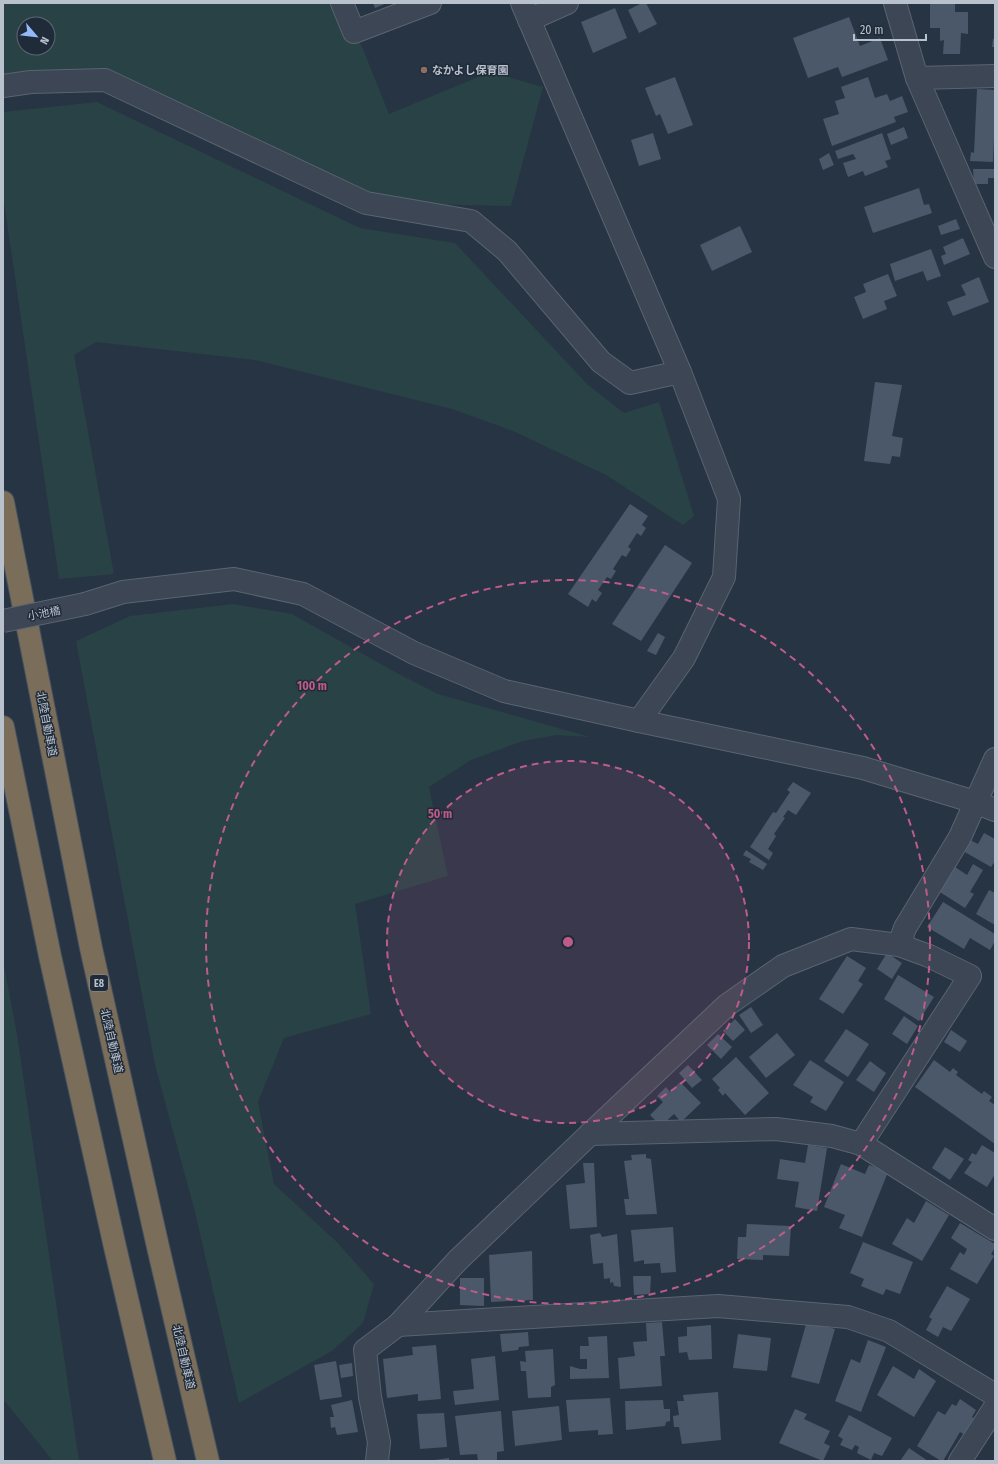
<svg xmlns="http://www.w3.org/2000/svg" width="998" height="1464" font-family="'Fira Sans Condensed','Noto Sans JP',sans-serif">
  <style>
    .green { fill: #294245; fill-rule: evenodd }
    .building { fill: #4b586a }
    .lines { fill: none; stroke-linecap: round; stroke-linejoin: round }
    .minor-casing { stroke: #5a6471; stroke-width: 24 }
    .tertiary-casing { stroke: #5a6471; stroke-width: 24 }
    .motorway-casing { stroke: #46515e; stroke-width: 24 }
    .minor { stroke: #3c4654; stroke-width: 22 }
    .tertiary { stroke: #3c4654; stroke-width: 22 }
    .motorway { stroke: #7a6d59; stroke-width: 22 }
    .tertiary-bridge-casing { stroke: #5a6471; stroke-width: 24; stroke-linecap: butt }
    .tertiary-bridge { stroke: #3c4654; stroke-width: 22 }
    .ring { fill: none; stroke: #be5c89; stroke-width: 2; stroke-dasharray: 7 5 }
    .education-dot { fill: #8d6e63; stroke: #202b39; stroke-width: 1.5 }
    .labels { text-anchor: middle; stroke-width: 3; stroke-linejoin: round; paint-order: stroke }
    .shield { fill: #202b39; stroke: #8b94a1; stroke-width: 1 }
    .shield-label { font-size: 10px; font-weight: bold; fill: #b9c1cd }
    .poi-label { font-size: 11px; font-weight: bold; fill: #b9c1cd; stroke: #202b39; text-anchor: start }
    .street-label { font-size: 11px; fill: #b9c1cd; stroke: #202b39 }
    .centre { fill: #be5c89; stroke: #202b39; stroke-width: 2 }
    .ring-label { font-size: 12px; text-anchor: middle; font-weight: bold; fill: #be5c89; stroke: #202b39; stroke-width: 3; stroke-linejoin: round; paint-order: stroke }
  </style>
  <rect width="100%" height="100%" fill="#273444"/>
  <g class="green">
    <path d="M 3,3 L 342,3 L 354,32 L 363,49 L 389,114 L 490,72 L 543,87 L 511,206 L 366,203 L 105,80 L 3,87 ZM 24,24 L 48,24 L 48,48 L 24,48 Z"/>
    <polygon points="97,102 360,228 455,243 587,384 624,413 659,402 694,516 683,525 606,475 513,431 452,409 255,360 96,342 74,355 114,574 59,579 3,195 3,112"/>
    <polygon points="233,604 292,614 395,672 438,694 590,737 557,735 523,741 471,760 429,787 448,876 355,904 371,1014 284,1038 258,1102 274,1184 338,1243 374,1284 363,1323 332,1351 239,1403 195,1212 155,1065 76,641 130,616"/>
    <polygon points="3,961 17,1034 79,1461 53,1461 3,1399"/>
  </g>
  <g class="building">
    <polygon points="373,3 387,3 375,8"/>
    <polygon points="642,3 646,3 657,24 639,33 628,10"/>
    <polygon points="930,3 955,3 955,12 968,12 968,34 961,33 960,54 943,54 944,40 940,41 940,28 930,28"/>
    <polygon points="615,8 627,38 593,53 581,22"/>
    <polygon points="849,17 860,46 880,38 888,60 842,77 838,67 808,78 793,38"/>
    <polygon points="993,39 995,39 995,47 992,47"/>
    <polygon points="675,77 693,125 668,134 660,114 656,116 645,88"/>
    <polygon points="868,77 875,98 887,94 890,101 902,96 908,112 894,117 896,122 832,146 823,119 839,114 835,101 845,98 841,87"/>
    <polygon points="977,89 995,90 995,138 994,138 993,162 970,161 971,152 974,153"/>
    <polygon points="904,127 908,138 891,145 887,134"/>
    <polygon points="653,133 661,159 639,166 631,140"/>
    <polygon points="882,133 891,159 885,161 888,167 865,176 863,171 848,177 843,163 856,159 853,154 838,159 835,151"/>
    <polygon points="829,153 834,165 823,170 819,159"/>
    <polygon points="973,169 995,169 995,178 988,178 988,184 974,184"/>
    <polygon points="919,188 924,205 929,204 932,213 873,233 864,207"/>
    <polygon points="956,219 960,229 941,235 938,226"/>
    <polygon points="740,226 752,252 712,271 700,245"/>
    <polygon points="963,238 970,254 944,265 941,256 946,254 943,247"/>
    <polygon points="931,249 941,276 927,281 923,271 895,281 890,264"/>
    <polygon points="888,274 897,296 884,301 887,309 863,319 854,297 866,292 863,284"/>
    <polygon points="979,277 989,302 953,316 947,302 966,295 961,285"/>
    <polygon points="875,382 902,385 892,436 903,438 900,457 892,456 890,464 864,461"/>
    <polygon points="630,504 648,516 642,525 646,528 641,536 637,533 628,547 631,549 626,557 622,555 613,569 616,571 611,579 607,577 598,590 602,593 596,602 592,599 588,607 568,594"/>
    <polygon points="665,545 692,563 641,641 612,624"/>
    <polygon points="658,633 665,637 656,655 647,651"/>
    <polygon points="793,782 811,793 796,815 788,810 783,817 785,818 774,834 776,836 768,849 773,853 769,860 750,847 773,812 776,813 790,792 787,790"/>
    <polygon points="984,833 995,839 995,861 991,867 963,851 970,840 978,844"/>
    <polygon points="746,850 767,864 763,870 749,862 751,859 743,855"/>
    <polygon points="973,864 983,870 970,892 974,894 965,908 932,887 940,874 948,879 955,867 967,875"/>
    <polygon points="989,890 995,893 995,925 976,914"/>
    <polygon points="943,902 995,934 995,941 990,950 970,938 964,949 927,927"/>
    <polygon points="887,953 902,963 892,979 877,969"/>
    <polygon points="847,956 866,968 858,981 863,984 843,1014 819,999"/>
    <polygon points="898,975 934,997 919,1021 884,999"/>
    <polygon points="751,1007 763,1025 751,1033 739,1015"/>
    <polygon points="904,1016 918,1026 907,1044 892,1034"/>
    <polygon points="735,1019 745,1030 733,1041 723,1031"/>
    <polygon points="846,1029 869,1044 848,1077 824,1061"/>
    <polygon points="951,1030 967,1041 960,1052 944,1042"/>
    <polygon points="777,1033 795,1055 766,1078 749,1057"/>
    <polygon points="718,1034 732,1047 721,1059 707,1045"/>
    <polygon points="736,1057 769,1093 745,1115 725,1093 723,1096 718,1090 720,1088 712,1079"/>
    <polygon points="810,1060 844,1082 826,1111 810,1102 813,1097 793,1085"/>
    <polygon points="934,1060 950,1072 953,1068 958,1072 956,1075 982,1094 984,1091 992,1097 989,1101 995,1105 995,1144 915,1087"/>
    <polygon points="870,1061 886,1073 874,1092 856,1080"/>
    <polygon points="688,1065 702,1080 692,1088 679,1073"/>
    <polygon points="680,1082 701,1103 681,1122 674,1114 661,1126 650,1115 663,1102 657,1096 666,1087 670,1092"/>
    <polygon points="808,1145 827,1148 817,1211 795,1207 799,1182 777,1179 780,1159 805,1163"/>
    <polygon points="982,1145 995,1153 995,1174 987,1187 964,1173 972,1162 968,1160 972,1153 976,1155"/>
    <polygon points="945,1147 964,1159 950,1180 932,1168"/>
    <polygon points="646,1154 646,1158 651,1159 657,1214 626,1215 624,1199 629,1199 624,1161 632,1160 631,1155"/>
    <polygon points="583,1163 594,1163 597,1227 570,1229 566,1185 585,1183"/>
    <polygon points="841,1164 865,1174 869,1165 888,1172 862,1237 839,1228 845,1215 824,1207"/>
    <polygon points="926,1201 949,1215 922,1261 892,1244 907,1218 914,1223"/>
    <polygon points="960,1223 995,1244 995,1248 991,1254 994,1256 977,1284 950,1269 960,1252 964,1255 967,1249 951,1238"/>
    <polygon points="747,1224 791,1226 789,1256 763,1255 763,1260 737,1259 738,1237 746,1237"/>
    <polygon points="673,1227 676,1272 661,1273 660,1263 644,1264 644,1260 634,1262 631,1230"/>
    <polygon points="600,1233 602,1237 617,1234 621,1287 614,1286 613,1282 610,1283 610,1278 604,1279 603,1263 593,1264 590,1235"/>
    <polygon points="863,1242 913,1262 900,1294 886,1289 883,1295 861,1286 864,1279 850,1273"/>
    <polygon points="532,1251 533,1300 491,1302 489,1255"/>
    <polygon points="633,1276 651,1276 650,1294 634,1295"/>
    <polygon points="460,1278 484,1278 484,1306 460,1305"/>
    <polygon points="947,1286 970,1299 951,1331 943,1327 938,1337 926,1330 932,1319 929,1317"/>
    <polygon points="807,1321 835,1329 819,1384 791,1377"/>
    <polygon points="662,1322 665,1356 660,1356 662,1386 620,1389 618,1358 635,1356 633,1342 647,1341 646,1323"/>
    <polygon points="711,1325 712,1359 689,1360 687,1352 679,1353 678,1337 687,1336 687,1327"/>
    <polygon points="528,1332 529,1346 519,1347 518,1350 502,1352 500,1334"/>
    <polygon points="738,1334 771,1338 767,1371 733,1368"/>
    <polygon points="607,1336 609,1378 570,1379 570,1366 580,1369 587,1369 587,1359 580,1359 580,1346 589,1346 588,1337"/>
    <polygon points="868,1340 886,1347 861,1412 835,1401 851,1359 860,1363"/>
    <polygon points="436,1345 441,1399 418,1401 418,1394 387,1398 383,1359 413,1355 412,1347"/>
    <polygon points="553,1349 555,1385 551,1387 551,1397 528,1398 526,1371 521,1371 520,1361 526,1362 525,1351"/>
    <polygon points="495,1356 499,1400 455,1405 453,1391 474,1389 471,1359"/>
    <polygon points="336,1361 342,1397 320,1400 314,1365"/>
    <polygon points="352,1363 353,1376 341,1378 339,1365"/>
    <polygon points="893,1366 914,1379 919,1369 936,1381 914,1417 877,1395"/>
    <polygon points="718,1392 721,1440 682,1444 679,1427 674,1427 673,1416 679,1415 677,1401 684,1401 683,1395"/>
    <polygon points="610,1398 613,1434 598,1435 598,1430 569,1432 566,1400"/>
    <polygon points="960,1399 976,1410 972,1417 975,1419 965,1435 960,1432 943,1461 941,1461 917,1446 938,1411 945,1415 952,1404 956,1406"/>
    <polygon points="352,1400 358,1432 337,1435 335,1427 331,1428 330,1417 334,1417 331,1405"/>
    <polygon points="663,1400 664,1409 670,1409 670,1421 666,1422 665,1426 626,1430 625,1401"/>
    <polygon points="559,1406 562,1440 515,1446 512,1411"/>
    <polygon points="795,1409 807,1414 804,1419 830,1431 824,1443 830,1446 823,1461 779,1443"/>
    <polygon points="501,1411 504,1451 497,1452 497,1461 478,1461 477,1454 460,1455 455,1416"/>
    <polygon points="444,1413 447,1447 420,1449 417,1414"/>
    <polygon points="849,1415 892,1438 882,1456 874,1453 871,1460 857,1453 859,1447 855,1445 852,1450 840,1445 843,1439 838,1436"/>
    <polygon points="909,1448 928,1461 900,1461"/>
    <polygon points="449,1458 449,1461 434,1461 434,1460"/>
  </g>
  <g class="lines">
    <defs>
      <g id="minor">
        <polyline points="342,3 354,32 430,3"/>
        <polyline points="895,3 917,78 995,257"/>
        <polyline points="529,20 567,3"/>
        <polyline points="917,78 995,76"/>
        <polyline points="3,86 31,82 105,80 366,203 471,221 507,251 601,362 630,383 680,372"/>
        <polyline points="899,945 905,928 960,837 995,759"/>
        <polyline points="590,1134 776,1129 832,1136 861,1144 995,1229"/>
        <polyline points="398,1325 718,1306 848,1317 889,1331 995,1395"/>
        <polyline points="377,1461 379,1442 370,1397 365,1350 398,1325 458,1260 590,1134 727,1005 783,966 851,939 899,945 929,956 970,976 861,1144"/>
        <polyline points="960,1461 995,1407"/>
      </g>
      <g id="tertiary">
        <polyline points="522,3 680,372 729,499 724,577 684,658 639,721"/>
        <polyline points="85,604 123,592 234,579 303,594 414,653 504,691 639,721 863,768 975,802 995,810"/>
      </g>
      <g id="motorway">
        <polyline points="3,502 91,948 158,1247 208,1461"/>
        <polyline points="3,727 50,956 115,1247 165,1461"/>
      </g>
    </defs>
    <use href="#minor" class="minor-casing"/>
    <use href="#tertiary" class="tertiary-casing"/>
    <use href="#motorway" class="motorway-casing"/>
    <use href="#minor" class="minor"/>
    <use href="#tertiary" class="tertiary"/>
    <use href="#motorway" class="motorway"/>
    <defs>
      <polyline id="tertiary-bridge" points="3,621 85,604"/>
    </defs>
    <use href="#tertiary-bridge" class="tertiary-bridge-casing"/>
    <use href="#tertiary-bridge" class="tertiary-bridge"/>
  </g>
  <circle cx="568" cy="942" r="181" fill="#be5c89" fill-opacity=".12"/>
  <g class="ring">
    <circle cx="568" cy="942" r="181"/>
    <circle cx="568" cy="942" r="362"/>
  </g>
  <circle class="education-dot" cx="424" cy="70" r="4"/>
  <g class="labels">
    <rect class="shield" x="90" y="975" width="18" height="16" rx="3"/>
    <g class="shield-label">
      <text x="99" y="987">E8</text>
    </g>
    <g class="poi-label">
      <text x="432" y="74">なかよし保育園</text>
    </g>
    <g class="street-label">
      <text transform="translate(44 613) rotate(-11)" y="4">小池橋</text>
      <text transform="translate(47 724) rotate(79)" y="4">北陸自動車道</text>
      <text transform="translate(112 1041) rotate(77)" y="4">北陸自動車道</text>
      <text transform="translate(184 1357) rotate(77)" y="4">北陸自動車道</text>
    </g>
  </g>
  <circle cx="568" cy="942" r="6" class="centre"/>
  <g class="ring-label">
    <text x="312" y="690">100 m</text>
    <text x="440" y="818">50 m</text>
  </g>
  <rect width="998" height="1464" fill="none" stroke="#b9c1cd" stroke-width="8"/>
  <g transform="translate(36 36) rotate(118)"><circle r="19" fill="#202b39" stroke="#5d6774"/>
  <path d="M0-3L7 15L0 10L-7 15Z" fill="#92baf9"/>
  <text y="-6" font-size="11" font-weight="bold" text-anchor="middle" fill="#b9c1cd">N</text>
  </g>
  <path d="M854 34v6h72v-6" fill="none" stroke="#b9c1cd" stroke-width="2"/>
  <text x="860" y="34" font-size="12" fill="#b9c1cd" stroke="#202b39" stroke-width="3" paint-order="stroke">20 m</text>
</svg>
